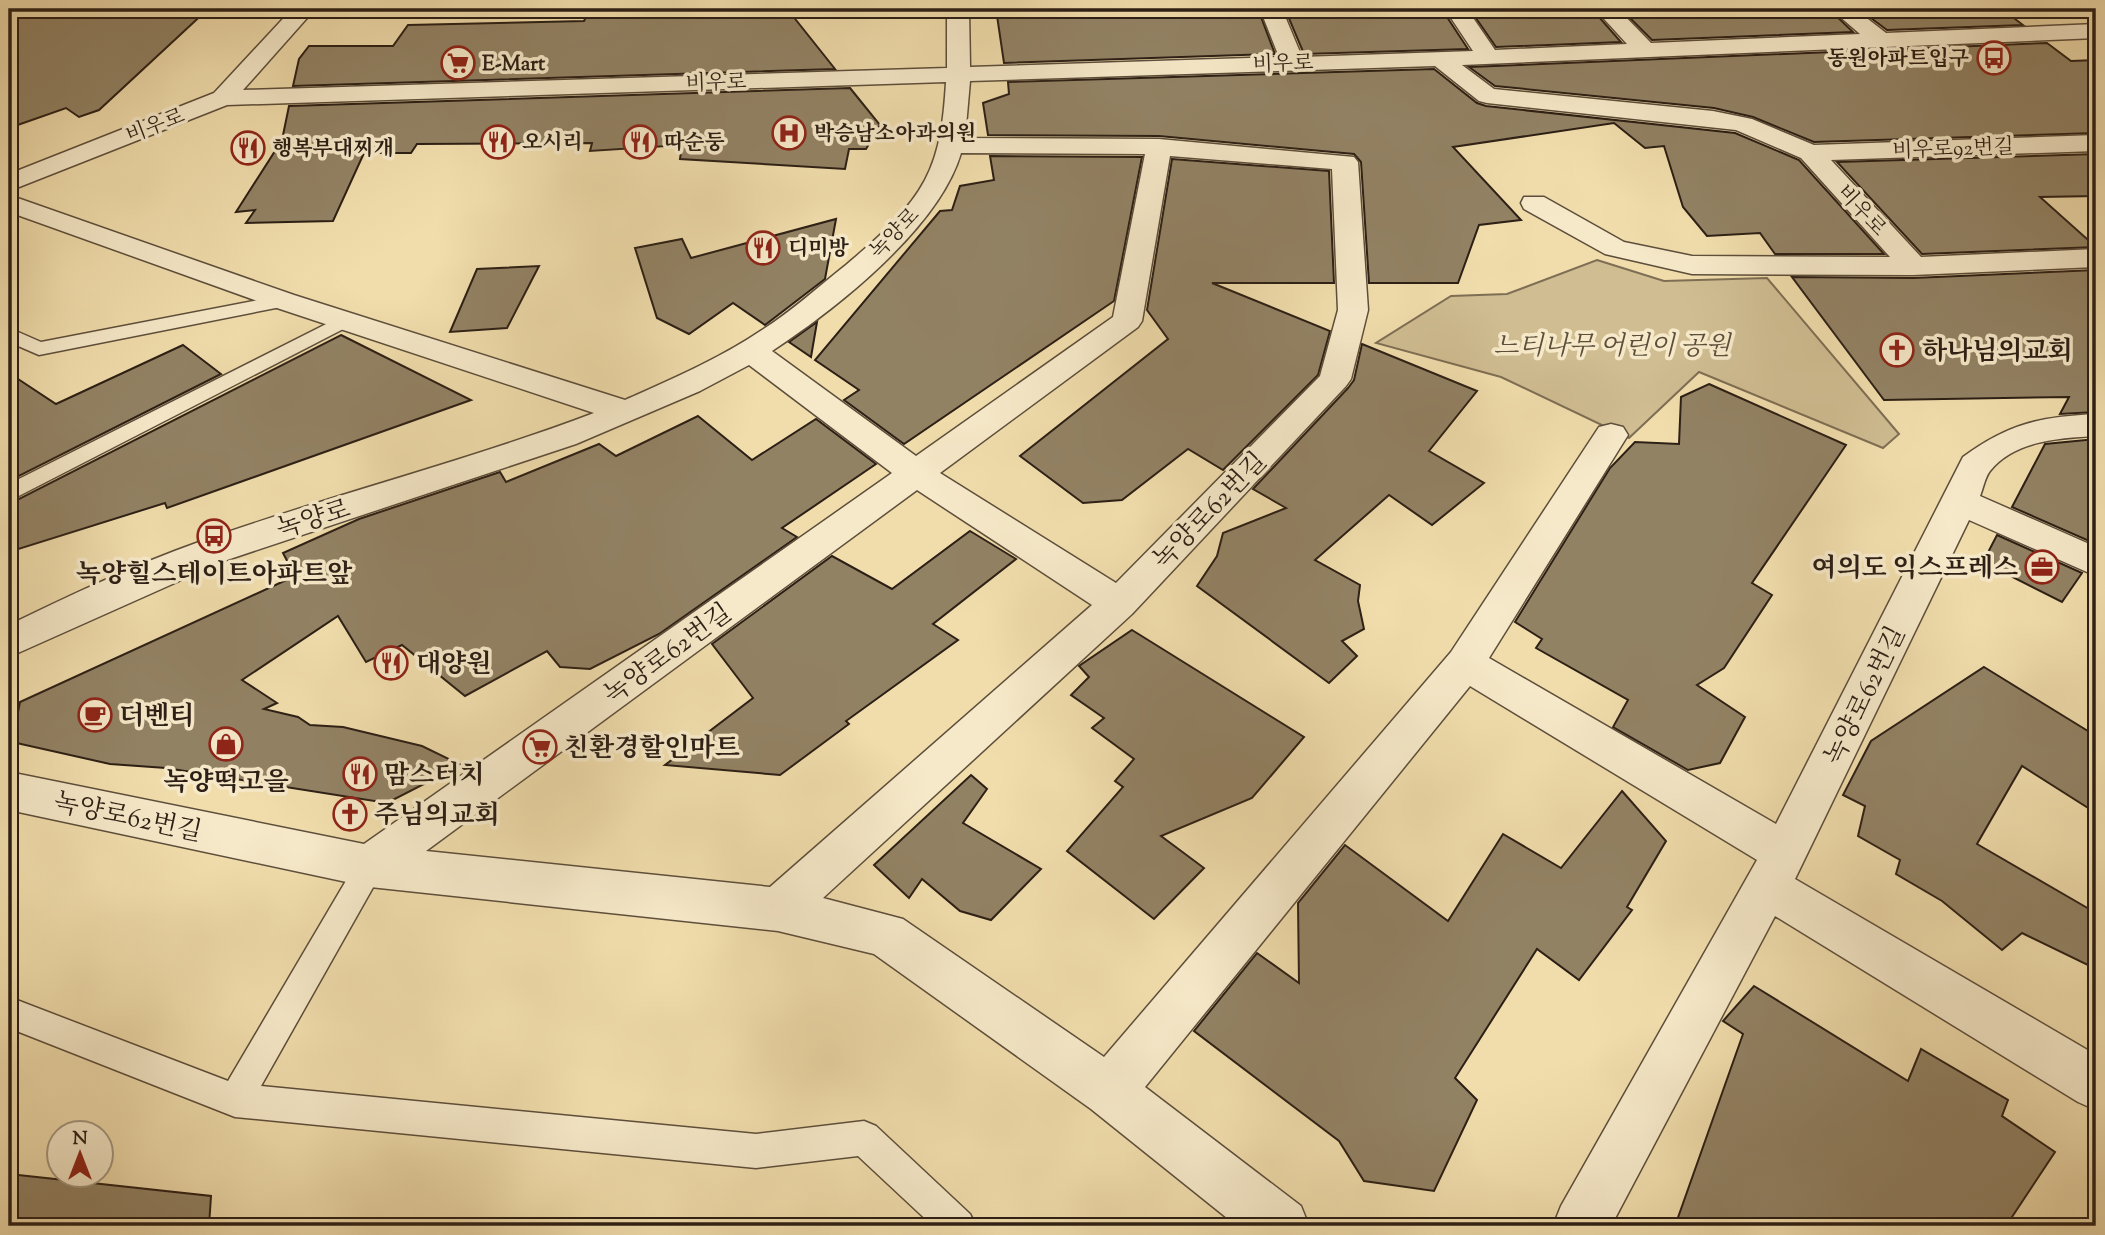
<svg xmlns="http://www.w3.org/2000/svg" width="2105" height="1235" font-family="'Sorts Mill Goudy','Noto Serif KR',serif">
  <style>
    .green { fill: #d0bd92; stroke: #7e6e54; stroke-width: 2 }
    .building { fill: #928264; stroke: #2c1f15; stroke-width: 2 }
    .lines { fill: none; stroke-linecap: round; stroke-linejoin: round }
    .service-casing { stroke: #5d4e3b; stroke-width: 3 }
    .minor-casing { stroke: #5d4e3b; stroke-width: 3 }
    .service { fill: #f6e9c9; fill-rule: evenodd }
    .minor { fill: #f6e9c9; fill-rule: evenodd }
    .labels { text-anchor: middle; stroke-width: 7; stroke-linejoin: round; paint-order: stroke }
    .far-poi-label { font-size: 21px; font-weight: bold; fill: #2c1f15; stroke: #f6e9c9; text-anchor: start }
    .far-street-label { font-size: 21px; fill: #2c1f15; stroke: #f6e9c9 }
    .park-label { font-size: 26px; font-style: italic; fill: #5d4e3a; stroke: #f6e9c9 }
    .poi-label { font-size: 26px; font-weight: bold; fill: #2c1f15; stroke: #f6e9c9; text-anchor: start }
    .street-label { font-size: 26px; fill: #2c1f15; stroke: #f6e9c9 }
  </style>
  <rect width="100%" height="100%" fill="#f1ddac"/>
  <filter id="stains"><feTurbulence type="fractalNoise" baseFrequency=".00286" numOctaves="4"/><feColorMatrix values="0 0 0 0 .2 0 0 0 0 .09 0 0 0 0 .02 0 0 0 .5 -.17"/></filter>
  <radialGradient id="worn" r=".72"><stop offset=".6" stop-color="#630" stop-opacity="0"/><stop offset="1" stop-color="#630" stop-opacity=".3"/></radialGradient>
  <polygon class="green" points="1597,260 1664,281 1767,278 1899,434 1883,448 1699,372 1629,438 1501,377 1376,343 1451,296 1507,294"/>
  <g class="building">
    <polygon points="9,9 208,9 99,110 79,117 66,108 9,128"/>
    <polygon points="590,9 639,9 635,18 788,10 835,69 293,86 299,59 309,46 393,46 408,25 584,21"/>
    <polygon points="996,9 1056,9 1059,15 1096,9 1258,9 1275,54 1004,63"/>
    <polygon points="1285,9 1443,11 1468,49 1304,54"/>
    <polygon points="1548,9 1592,9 1621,42 1496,47 1471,11"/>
    <polygon points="1621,9 1829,9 1853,32 1652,40"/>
    <polygon points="1859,9 2002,9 2023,25 1887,30"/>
    <polygon points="2047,43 2071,61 2096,60 2096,133 1814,142 1753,117 1714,108 1495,86 1469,67"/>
    <polygon points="1434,69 1477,103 1486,106 1735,133 1799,160 1884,254 1775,254 1760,233 1707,236 1683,207 1664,146 1645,148 1614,123 1453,147 1521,220 1479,225 1458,283 1369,283 1361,162 1354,154 1159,136 988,135 983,103 1009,94 1008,82"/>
    <polygon points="850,88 880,125 866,149 849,149 845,169 680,159 682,145 590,151 592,143 417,144 411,153 364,153 333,221 246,223 255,210 236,212 282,140 289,106"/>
    <polygon points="2096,154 2096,196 2040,197 2096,247 1922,254 1837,162"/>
    <polygon points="990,156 1142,157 1114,301 904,444 844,400 859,390 815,360 940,211 952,210 960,186 994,180"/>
    <polygon points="1172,159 1329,171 1334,283 1212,283 1330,331 1318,375 1223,470 1188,449 1122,500 1083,503 1020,456 1168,339 1147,310"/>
    <polygon points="836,219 825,279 765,325 733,303 689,334 657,318 635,248 682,239 691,258"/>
    <polygon points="539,266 507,328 450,332 477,269"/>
    <polygon points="2096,270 2096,412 2060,414 2069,397 1884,400 1792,277 1913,278"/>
    <polygon points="817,322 811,357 789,342"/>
    <polygon points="341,335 471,400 167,508 165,503 9,552 9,504"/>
    <polygon points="1362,344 1477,391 1429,451 1484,483 1432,525 1389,495 1315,560 1360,585 1358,601 1364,629 1342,641 1357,656 1329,683 1197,586 1217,556 1223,533 1286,508 1253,489 1348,388 1354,380"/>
    <polygon points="183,345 221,374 9,481 9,373 56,404"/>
    <polygon points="1709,384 1846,445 1752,583 1772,595 1724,668 1697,685 1745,717 1720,763 1688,770 1613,727 1628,700 1536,648 1542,639 1515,622 1610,468 1635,442 1679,444 1681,397"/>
    <polygon points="698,416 752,460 816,419 876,464 782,528 797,537 659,634 590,669 560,667 547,651 465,696 402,645 366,662 338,616 242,680 277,703 264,709 298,717 310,725 343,727 422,746 461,765 387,803 166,768 110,764 12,742 20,702 295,576 283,553 359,519 500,472 506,482 599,444 616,456"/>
    <polygon points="2096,439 2096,544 2012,507 2045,444"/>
    <polygon points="970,531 1016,559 933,624 958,640 846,721 849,724 780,775 665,765 753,698 712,644 832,556 892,589"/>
    <polygon points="1997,535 2082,573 2062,602 1983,562"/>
    <polygon points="1132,630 1304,737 1252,798 1161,836 1204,868 1154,919 1067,851 1123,787 1115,781 1134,759 1092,728 1104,718 1071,695 1089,677 1079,666"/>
    <polygon points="1984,667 2096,736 2096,813 2022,766 1977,844 2096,913 2096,969 2022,933 2002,950 1942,901 1896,874 1900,860 1858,836 1865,806 1843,795 1871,741"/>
    <polygon points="971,775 987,789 963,823 1041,869 991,920 960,911 922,879 909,898 874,865"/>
    <polygon points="1622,791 1666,841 1627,907 1632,910 1579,980 1537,949 1455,1078 1477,1100 1434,1191 1364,1181 1339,1141 1194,1031 1257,953 1299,983 1298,903 1345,845 1448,921 1503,834 1561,868"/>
    <polygon points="1754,986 1908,1081 1921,1049 2008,1100 2002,1116 2055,1152 2006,1226 1675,1226 1743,1034 1723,1021"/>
    <polygon points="9,1174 211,1196 209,1226 9,1226"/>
  </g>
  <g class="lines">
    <defs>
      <g id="service">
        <polygon points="284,295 293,301 291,305 39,355 9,342 9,328 41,342"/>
        <polygon points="346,314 356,320 353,324 9,501 9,484"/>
        <polygon points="370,853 380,857 384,866 380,875 261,1086 756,1134 864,1121 876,1126 970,1214 976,1226 933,1226 858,1156 756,1168 235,1117 9,1028 9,997 228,1081 360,857"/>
      </g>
      <path id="minor" d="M 292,9 L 315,9 L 243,90 L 947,68 L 947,9 L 969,9 L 970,67 L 1279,57 L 1260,9 L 1282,9 L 1302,57 L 1473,51 L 1445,9 L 1467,9 L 1495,50 L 1627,44 L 1595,9 L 1618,9 L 1651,43 L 1860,34 L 1831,9 L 1855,9 L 1886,33 L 2096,24 L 2096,38 L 1462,65 L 1494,89 L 1713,111 L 1752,119 L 1814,145 L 2096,135 L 2096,151 L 1831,160 L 1921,257 L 2096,249 L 2096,267 L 1913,275 L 1692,274 L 1605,254 L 1524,209 L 1521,203 L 1524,197 L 1544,197 L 1624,242 L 1692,256 L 1890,257 L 1801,158 L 1736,130 L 1487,103 L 1479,101 L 1435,66 L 970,81 L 965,138 L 1159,139 L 1354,157 L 1358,162 L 1368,310 L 1351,379 L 1346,386 L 1132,614 L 823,898 L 903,919 L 1104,1057 L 1451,652 L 1599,427 L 1611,424 L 1623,427 L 1628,435 L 1489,658 L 1776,824 L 1963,457 C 2009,423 2040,417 2096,414 L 2096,436 C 2061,438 2015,440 1990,471 C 1985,477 1983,489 1980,496 L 2096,547 L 2096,576 L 1969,520 L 1795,879 L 2096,1055 L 2096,1110 L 2078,1102 L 1775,916 L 1611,1226 L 1553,1226 L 1561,1206 L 1757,860 L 1470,686 L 1145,1087 L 1301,1206 L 1309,1226 L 1237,1226 L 1091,1109 L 874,954 L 778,931 L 370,887 L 9,810 L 9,772 L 364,844 L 892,473 L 749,365 L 700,391 L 576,444 L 224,561 L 9,657 L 9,625 C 71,595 134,565 199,542 C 330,495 465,462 594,413 L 274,307 L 9,212 L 9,195 L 294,295 L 625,400 C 672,379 719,359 762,330 C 792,311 818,287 846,265 C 875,240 907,214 925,180 C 941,150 944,115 946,82 L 227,105 L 9,191 L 9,174 L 214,93 ZM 961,153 L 1145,154 L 1113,317 L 916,456 L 772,351 C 836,309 939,228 961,153 ZM 1170,156 L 1332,169 L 1338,310 L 1320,376 L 1116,583 L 940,473 L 1138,327 L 1142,321 ZM 917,490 L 1092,605 L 770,887 L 426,851 Z"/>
    </defs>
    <use href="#service" class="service-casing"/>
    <use href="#minor" class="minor-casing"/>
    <use href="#service" class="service"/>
    <use href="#minor" class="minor"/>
  </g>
  <defs>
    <symbol id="bus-ring" viewBox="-11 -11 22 22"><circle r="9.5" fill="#f6e9c9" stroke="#8f2418" stroke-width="1.5"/><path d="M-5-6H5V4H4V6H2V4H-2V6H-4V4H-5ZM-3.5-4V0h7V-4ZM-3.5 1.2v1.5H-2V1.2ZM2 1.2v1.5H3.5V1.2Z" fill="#8f2418"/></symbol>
    <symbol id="supermarket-ring" viewBox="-11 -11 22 22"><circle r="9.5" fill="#f6e9c9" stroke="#8f2418" stroke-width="1.5"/><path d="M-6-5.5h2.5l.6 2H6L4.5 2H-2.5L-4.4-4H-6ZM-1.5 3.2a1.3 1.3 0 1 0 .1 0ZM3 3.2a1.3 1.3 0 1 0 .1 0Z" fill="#8f2418"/></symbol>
    <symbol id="hospital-ring" viewBox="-11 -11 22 22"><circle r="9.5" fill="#f6e9c9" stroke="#8f2418" stroke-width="1.5"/><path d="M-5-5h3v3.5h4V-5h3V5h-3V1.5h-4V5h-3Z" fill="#8f2418"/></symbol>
    <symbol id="restaurant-ring" viewBox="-11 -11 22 22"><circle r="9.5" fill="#f6e9c9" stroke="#8f2418" stroke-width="1.5"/><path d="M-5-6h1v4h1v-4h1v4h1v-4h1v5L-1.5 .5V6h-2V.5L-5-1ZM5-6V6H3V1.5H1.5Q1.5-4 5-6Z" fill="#8f2418"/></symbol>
    <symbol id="church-ring" viewBox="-11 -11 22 22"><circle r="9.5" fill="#f6e9c9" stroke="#8f2418" stroke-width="1.5"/><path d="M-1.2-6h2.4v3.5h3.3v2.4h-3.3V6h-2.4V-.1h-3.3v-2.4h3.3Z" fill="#8f2418"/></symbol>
    <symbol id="office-ring" viewBox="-11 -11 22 22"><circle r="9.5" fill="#f6e9c9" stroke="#8f2418" stroke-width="1.5"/><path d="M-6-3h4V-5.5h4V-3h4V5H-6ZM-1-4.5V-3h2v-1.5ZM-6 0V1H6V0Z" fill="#8f2418"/></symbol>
    <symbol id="cafe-ring" viewBox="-11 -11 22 22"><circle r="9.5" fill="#f6e9c9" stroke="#8f2418" stroke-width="1.5"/><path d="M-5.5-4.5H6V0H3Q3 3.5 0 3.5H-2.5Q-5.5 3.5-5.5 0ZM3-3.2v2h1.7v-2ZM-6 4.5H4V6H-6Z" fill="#8f2418"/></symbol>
    <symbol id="shop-ring" viewBox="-11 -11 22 22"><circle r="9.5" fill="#f6e9c9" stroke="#8f2418" stroke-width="1.5"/><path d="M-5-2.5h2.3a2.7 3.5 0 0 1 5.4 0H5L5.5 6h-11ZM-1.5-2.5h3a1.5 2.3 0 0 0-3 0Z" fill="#8f2418"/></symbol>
  </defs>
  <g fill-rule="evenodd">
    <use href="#bus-ring" x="1975" y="39" width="38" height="38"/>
    <use href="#supermarket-ring" x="439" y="44" width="38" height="38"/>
    <use href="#hospital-ring" x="770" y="114" width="38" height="38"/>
    <use href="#restaurant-ring" x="479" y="123" width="38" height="38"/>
    <use href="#restaurant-ring" x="621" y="123" width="38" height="38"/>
    <use href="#restaurant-ring" x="229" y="129" width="38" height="38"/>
    <use href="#restaurant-ring" x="744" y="229" width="38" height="38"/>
    <use href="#church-ring" x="1878" y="331" width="38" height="38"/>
    <use href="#bus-ring" x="195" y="517" width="38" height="38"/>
    <use href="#office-ring" x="2023" y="548" width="38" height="38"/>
    <use href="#restaurant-ring" x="372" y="644" width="38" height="38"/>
    <use href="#cafe-ring" x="76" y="696" width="38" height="38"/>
    <use href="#shop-ring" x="207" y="725" width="38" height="38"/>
    <use href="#supermarket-ring" x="521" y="728" width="38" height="38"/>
    <use href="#restaurant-ring" x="341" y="755" width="38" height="38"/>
    <use href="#church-ring" x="331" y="795" width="38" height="38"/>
  </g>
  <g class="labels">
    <g class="far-poi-label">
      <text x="1969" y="65" text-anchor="end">동원아파트입구</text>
      <text x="482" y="70">E-Mart</text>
      <text x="814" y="140">박승남소아과의원</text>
      <text x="522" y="149">오시리</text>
      <text x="664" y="149">따순둥</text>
      <text x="272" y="155">행복부대찌개</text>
      <text x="788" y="255">디미방</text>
    </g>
    <g class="far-street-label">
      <text transform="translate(1283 63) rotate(-2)" y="7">비우로</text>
      <text transform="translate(716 82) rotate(-2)" y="7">비우로</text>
      <text transform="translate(155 125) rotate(-21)" y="7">비우로</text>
      <text transform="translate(1953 148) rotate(-2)" y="7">비우로92번길</text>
      <text transform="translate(1862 210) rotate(47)" y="7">비우로</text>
      <text transform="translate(894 233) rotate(-46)" y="7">녹양로</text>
    </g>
    <g class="park-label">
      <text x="1612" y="354">느티나무 어린이 공원</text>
    </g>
    <g class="poi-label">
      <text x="1922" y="359">하나님의교회</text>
      <text x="2018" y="576" text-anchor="end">여의도 익스프레스</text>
      <text x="214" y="582" text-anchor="middle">녹양힐스테이트아파트앞</text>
      <text x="416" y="672">대양원</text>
      <text x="119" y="724">더벤티</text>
      <text x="564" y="756">친환경할인마트</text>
      <text x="384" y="783">맘스터치</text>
      <text x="226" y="790" text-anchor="middle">녹양떡고을</text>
      <text x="374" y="823">주님의교회</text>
    </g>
    <g class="street-label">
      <text transform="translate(1209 510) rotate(-46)" y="9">녹양로62번길</text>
      <text transform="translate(313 518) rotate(-17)" y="9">녹양로</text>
      <text transform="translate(667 653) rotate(-36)" y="9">녹양로62번길</text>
      <text transform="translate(1864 695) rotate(-64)" y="9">녹양로62번길</text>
      <text transform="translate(128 816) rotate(12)" y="9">녹양로62번길</text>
    </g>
  </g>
  <rect width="2105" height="1235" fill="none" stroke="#f1ddac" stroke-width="35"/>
  <rect x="10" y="10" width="2084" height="1214" fill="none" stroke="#2c1f15" stroke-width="3.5"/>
  <rect x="18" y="18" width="2070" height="1200" fill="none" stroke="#2c1f15" stroke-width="2"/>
  <g transform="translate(80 1154)"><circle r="33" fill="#f6e9c9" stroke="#a59881" stroke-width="2"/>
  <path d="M0-5L12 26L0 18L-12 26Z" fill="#8f2418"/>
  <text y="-10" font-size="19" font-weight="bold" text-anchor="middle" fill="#2c1f15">N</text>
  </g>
  <rect width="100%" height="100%" filter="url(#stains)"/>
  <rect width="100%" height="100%" fill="url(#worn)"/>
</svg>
